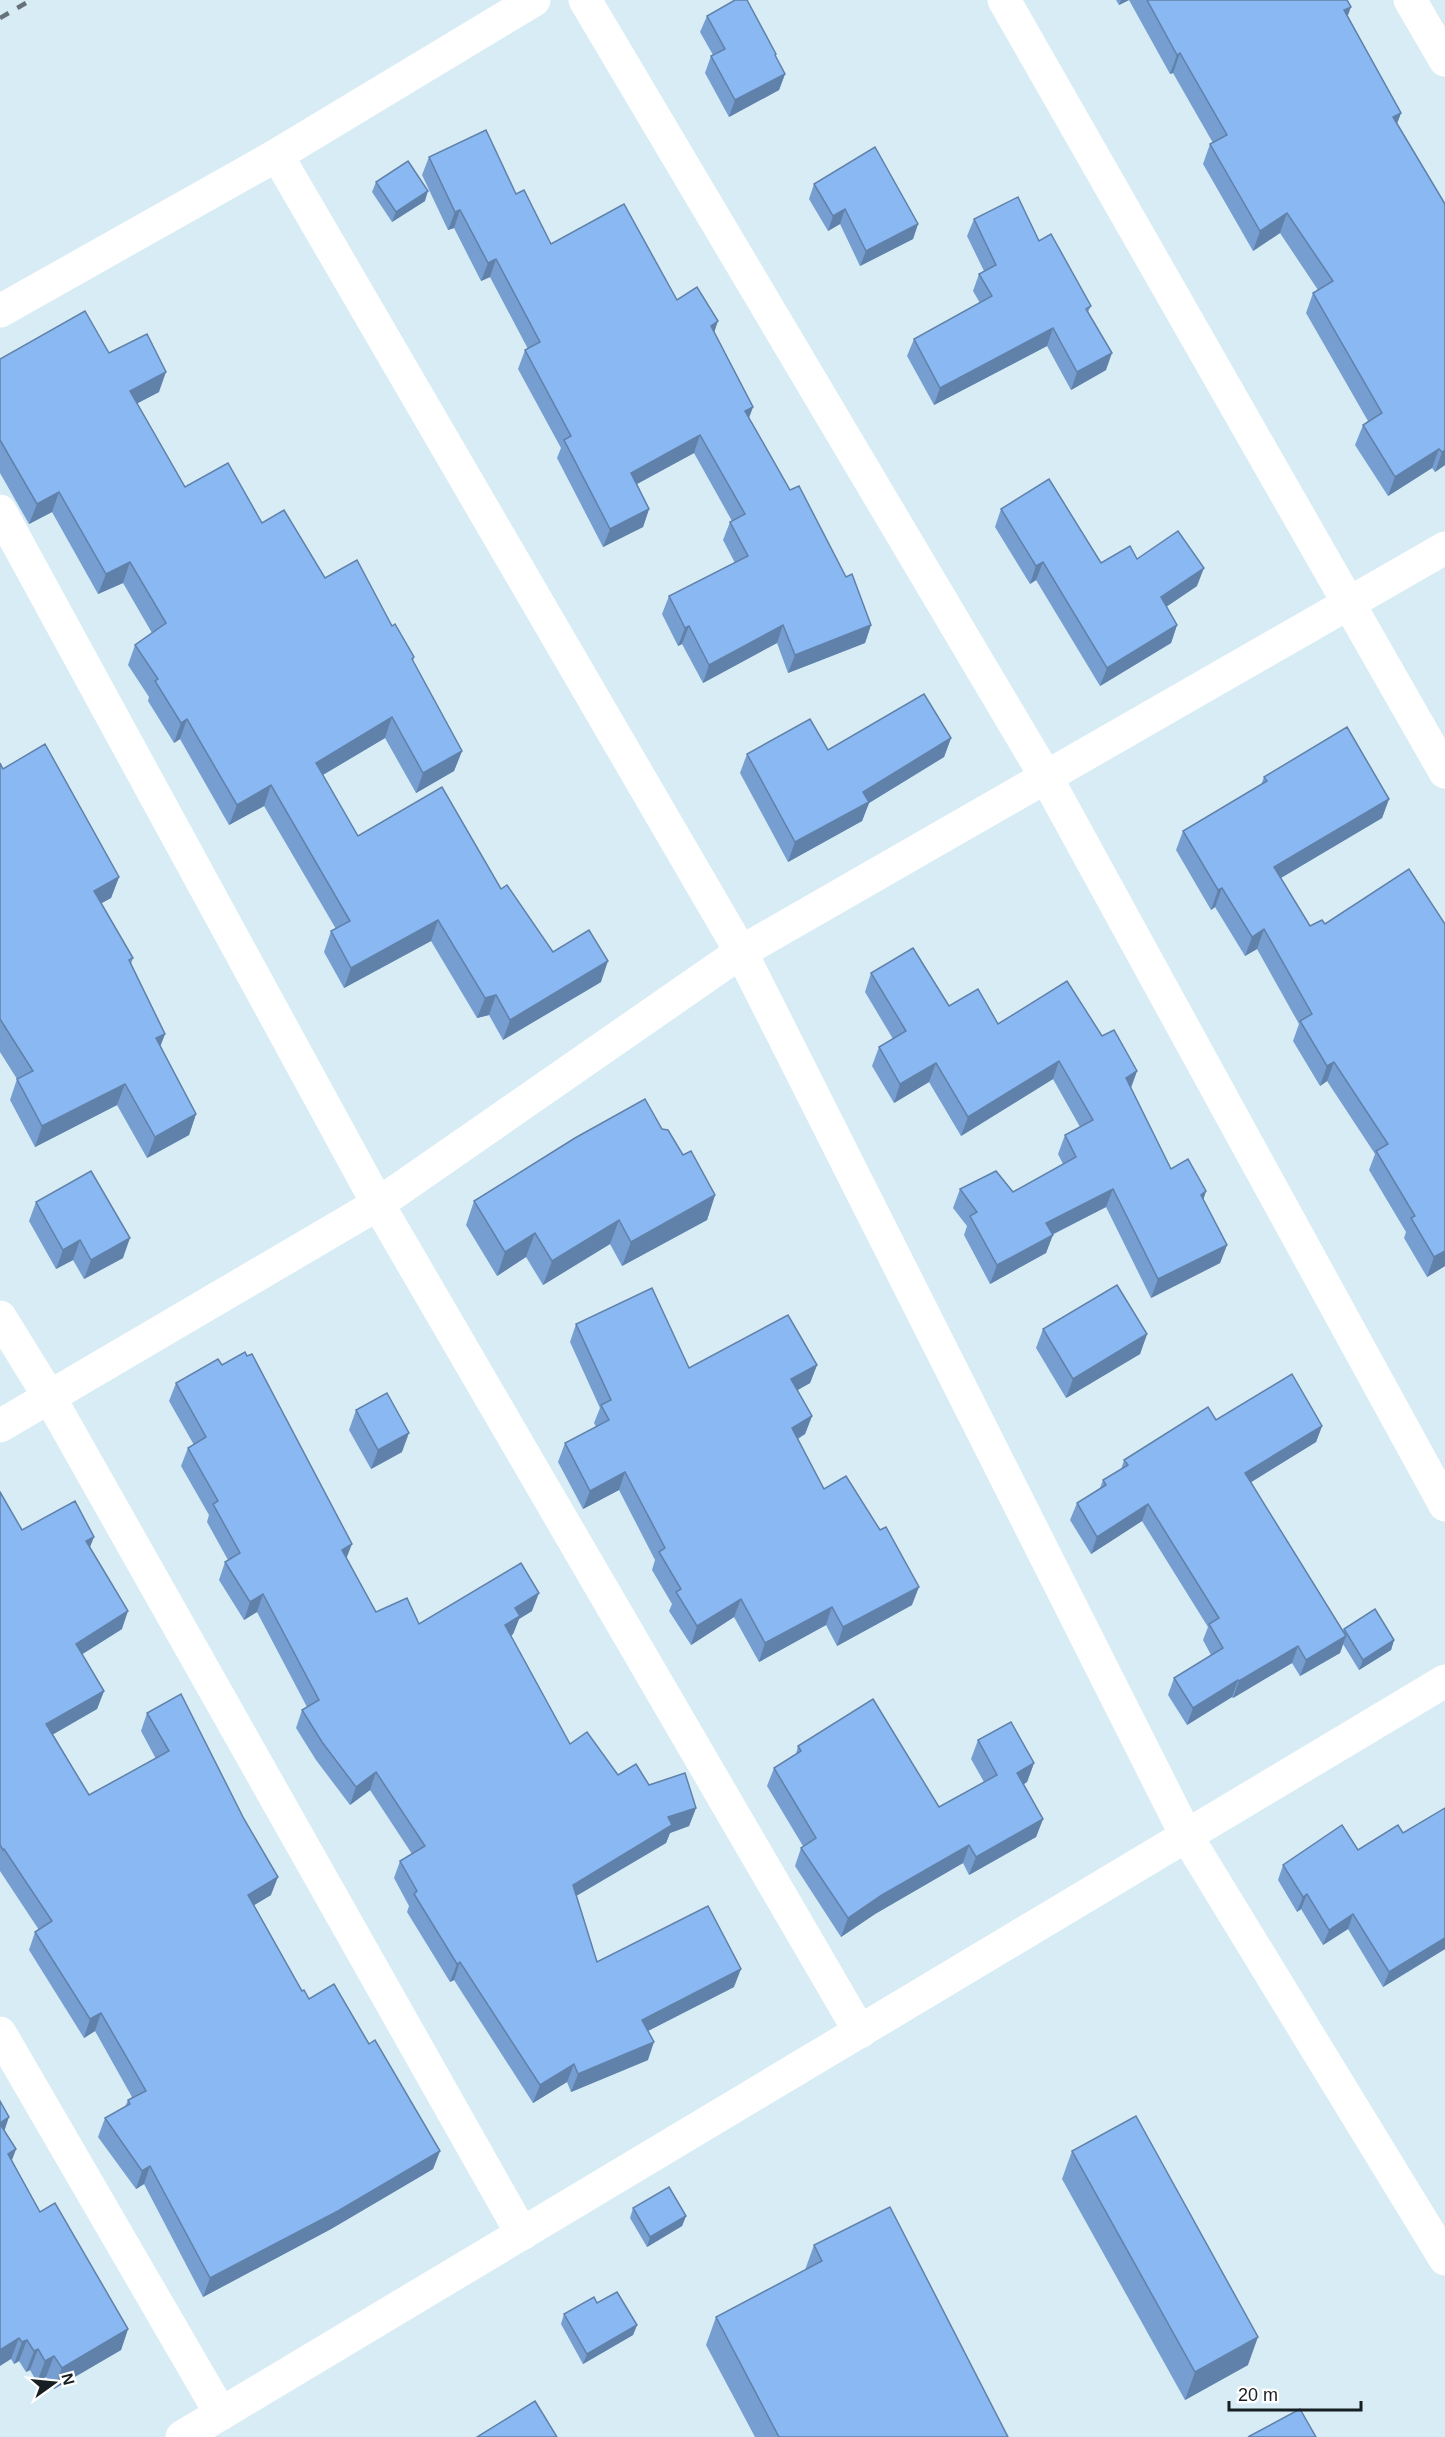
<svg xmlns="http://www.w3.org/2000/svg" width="1445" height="2437" font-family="Arial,sans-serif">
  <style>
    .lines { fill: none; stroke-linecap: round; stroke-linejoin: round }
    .minor { stroke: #fff; stroke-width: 33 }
    .rail { stroke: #657278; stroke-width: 4.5; stroke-dasharray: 10 10; stroke-linecap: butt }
    .wall { fill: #769ed0 }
    .shaded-wall { fill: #6081a9 }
    .building { fill: #89b8f2; stroke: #6081a9; stroke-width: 1.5 }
  </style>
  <rect width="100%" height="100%" fill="#d7ecf5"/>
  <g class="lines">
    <g class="minor">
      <polyline points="585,0 1046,777 1445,1505"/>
      <polyline points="1004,0 1445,772"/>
      <polyline points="1410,0 1445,60"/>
      <polyline points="277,155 741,952 1186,1835 1445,2259"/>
      <polyline points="0,311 277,155 534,0"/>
      <polyline points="0,511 378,1204 860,2032"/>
      <polyline points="0,1317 50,1398 522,2234"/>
      <polyline points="0,1426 378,1204 741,952 1445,548"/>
      <polyline points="0,2033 221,2414"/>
      <polyline points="182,2437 1445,1681"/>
    </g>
    <polyline class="rail" points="0,18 31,0"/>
  </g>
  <g class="wall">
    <polygon points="1116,0 1129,0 1119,5"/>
    <polygon points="1129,0 1347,0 1348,16 1401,113 1397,124 1445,204 1445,465 1435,472 1432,468 1388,496 1355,445 1363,425 1368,421 1306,313 1313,293 1318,290 1280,233 1253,251 1203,164 1210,144 1213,143 1173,73 1170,74"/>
    <polygon points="707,16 775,56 785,74 779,90 729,117 705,73 711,56 713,55 700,32"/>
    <polygon points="429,157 516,194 551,244 677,300 714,333 753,407 749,418 790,490 871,625 865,643 788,673 777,643 703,683 682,644 678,646 662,614 669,596 735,563 723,540 730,522 732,521 694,453 637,484 649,509 643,527 603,547 557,458 561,448 518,369 525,350 528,349 490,277 481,281 454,228 448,230 422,175"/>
    <polygon points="376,182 425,201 392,222 372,192"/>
    <polygon points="814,184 918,224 913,239 860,266 840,224 828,231 809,199"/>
    <polygon points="974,219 1039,241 1091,306 1088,312 1106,370 1071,390 1047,346 934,405 907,356 914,339 980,303 973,291 979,274 984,271 967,236"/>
    <polygon points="109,353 159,392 137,403 185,487 262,523 325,578 392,626 414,657 413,661 462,751 454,771 416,793 385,738 323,775 358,836 501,889 553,952 601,982 503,1040 489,1015 477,1018 431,941 344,988 324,952 331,931 336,929 264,806 229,825 180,739 174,743 148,701 149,697 128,665 135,645 152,633 123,583 98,594 52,512 29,524 0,473 0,359"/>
    <polygon points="1001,509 1101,563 1137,559 1197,586 1166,607 1177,625 1171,643 1100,686 1036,580 1030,584 995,527"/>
    <polygon points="951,738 944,757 869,803 862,821 788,862 740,773 747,754 828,750"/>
    <polygon points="0,763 3,769 119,877 111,898 101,903 133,958 131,964 165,1034 160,1046 196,1114 189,1135 147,1158 117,1105 35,1147 10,1100 17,1079 0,1052"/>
    <polygon points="1264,777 1389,799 1382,818 1281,878 1445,1266 1427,1277 1404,1238 1406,1232 1369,1170 1375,1154 1327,1081 1320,1086 1293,1041 1299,1024 1257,949 1245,956 1215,907 1211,910 1176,850 1183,831 1261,785"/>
    <polygon points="871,973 949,1006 998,1024 1102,1036 1137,1071 1131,1088 1171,1169 1206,1191 1203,1200 1227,1245 1220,1263 1151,1298 1106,1207 1052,1235 1046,1253 990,1284 964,1235 967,1226 953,1208 960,1189 1013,1192 1063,1164 1058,1154 1065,1135 1080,1127 1053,1079 961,1136 929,1082 894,1103 872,1066 879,1047 893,1039 865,992"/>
    <polygon points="662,1129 715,1195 707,1220 622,1266 610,1244 543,1285 526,1257 497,1276 466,1225 474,1201"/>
    <polygon points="36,1202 123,1258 84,1279 73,1260 56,1269 29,1221"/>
    <polygon points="576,1324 689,1368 817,1365 810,1383 797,1390 812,1416 805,1434 798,1439 824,1489 912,1605 837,1646 826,1625 759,1662 734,1617 691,1645 669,1611 672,1604 652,1570 655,1560 619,1490 583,1509 558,1462 565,1443 596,1427 594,1423 600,1408 570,1342"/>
    <polygon points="1043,1329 1147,1334 1140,1354 1066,1398 1036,1348"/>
    <polygon points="176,1383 347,1558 376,1612 419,1624 532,1611 519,1619 513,1634 511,1636 570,1744 618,1775 649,1785 696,1808 689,1826 670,1833 666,1843 576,1896 597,1962 734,1987 648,2031 648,2060 571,2092 567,2082 533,2103 454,1980 450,1982 407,1912 409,1906 394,1878 400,1861 412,1854 370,1790 350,1805 316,1760 296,1728 302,1710 307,1707 257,1612 244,1620 219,1580 225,1562 228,1560 207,1522 209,1515 181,1466 188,1448 194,1445 169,1401"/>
    <polygon points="356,1410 402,1452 371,1469 349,1430"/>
    <polygon points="1216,1420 1322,1426 1316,1442 1250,1483 1343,1631 1344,1629 1394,1640 1391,1650 1359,1670 1343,1644 1340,1653 1300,1676 1292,1663 1233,1698 1232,1697 1187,1725 1168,1695 1174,1678 1211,1655 1203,1640 1208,1627 1142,1521 1091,1554 1070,1520 1077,1503 1100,1488 1103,1480 1121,1470 1124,1460"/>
    <polygon points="0,1492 22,1530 90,1548 122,1629 82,1654 104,1691 97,1709 53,1734 89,1795 156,1759 141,1731 147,1713 271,1895 254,1905 302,1991 309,1999 369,2044 440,2151 433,2169 331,2229 203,2297 144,2184 136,2189 98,2137 105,2118 125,2107 128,2100 132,2097 95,2031 84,2038 29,1950 35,1932 39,1930 0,1871"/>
    <polygon points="978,1740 1034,1763 1027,1782 1024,1784 1043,1819 1036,1837 969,1875 963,1863 875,1914 841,1937 795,1866 801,1848 803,1846 767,1786 774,1768 796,1754 798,1746 939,1807 984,1782 971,1759"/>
    <polygon points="1283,1865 1445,1949 1383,1987 1348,1929 1323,1945 1301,1909 1297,1912 1278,1880"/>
    <polygon points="4,2131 16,2149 12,2160 40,2212 128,2329 121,2350 54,2389 46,2377 37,2382 30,2370 26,2372 19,2361 14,2364 11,2359"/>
    <polygon points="1072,2151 1248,2365 1185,2400 1062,2179"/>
    <polygon points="633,2208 686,2216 682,2226 647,2247 630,2218"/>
    <polygon points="814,2245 1008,2437 755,2437 706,2345 716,2317 805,2270"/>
    <polygon points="597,2303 637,2325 633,2335 583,2364 561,2324 564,2314"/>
  </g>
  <g class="shaded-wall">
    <polygon points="1121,0 1129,0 1119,5"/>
    <polygon points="1351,7 1344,26 1344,10"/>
    <polygon points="1180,53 1173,73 1170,74 1177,55"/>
    <polygon points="785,74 779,90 729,117 735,100"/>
    <polygon points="1401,113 1393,133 1393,117"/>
    <polygon points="428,191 425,201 392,222 396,212"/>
    <polygon points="845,209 840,224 828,231 833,216"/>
    <polygon points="460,210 454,228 448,230 455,212"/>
    <polygon points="1287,213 1280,233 1253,251 1260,231"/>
    <polygon points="918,224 913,239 860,266 866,251"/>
    <polygon points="496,259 490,277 481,281 488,263"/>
    <polygon points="718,321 712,339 711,326"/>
    <polygon points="1053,328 1047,346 934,405 940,388"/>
    <polygon points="1112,353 1106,370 1071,390 1077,372"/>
    <polygon points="166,372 159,392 123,411 130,391"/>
    <polygon points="753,407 746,425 745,411"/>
    <polygon points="700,435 694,453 624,491 631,473"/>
    <polygon points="1439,449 1432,468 1388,496 1395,477"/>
    <polygon points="1445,450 1445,465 1435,472 1442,452"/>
    <polygon points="59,492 52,512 29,524 37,504"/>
    <polygon points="649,509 643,527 603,547 610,529"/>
    <polygon points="130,562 123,583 98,594 106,574"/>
    <polygon points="1043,562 1036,580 1030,584 1036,566"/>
    <polygon points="1204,568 1197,586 1154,615 1161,597"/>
    <polygon points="783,625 777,643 703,683 709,665"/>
    <polygon points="871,625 865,643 788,673 795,655"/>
    <polygon points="1177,625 1171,643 1100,686 1107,668"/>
    <polygon points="689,626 682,644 678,646 685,628"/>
    <polygon points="392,717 385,738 309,783 316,763"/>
    <polygon points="187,719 180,739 174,743 181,723"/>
    <polygon points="951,738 944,757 869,803 862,821 788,862 795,842 863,792"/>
    <polygon points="462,751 454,771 416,793 423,773"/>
    <polygon points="271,785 264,806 229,825 237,805"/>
    <polygon points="1389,799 1382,818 1267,886 1274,867"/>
    <polygon points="119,877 111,898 86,912 94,891"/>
    <polygon points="1222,888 1215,907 1211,910 1218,890"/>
    <polygon points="438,920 431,941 344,988 351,968"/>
    <polygon points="1264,929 1257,949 1245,956 1252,937"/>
    <polygon points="608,961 601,982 503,1040 510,1020"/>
    <polygon points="496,995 489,1015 477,1018 485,998"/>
    <polygon points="165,1034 157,1055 156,1038"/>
    <polygon points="1059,1061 1053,1079 961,1136 968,1117"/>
    <polygon points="1334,1062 1327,1081 1320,1086 1327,1066"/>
    <polygon points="936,1063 929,1082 894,1103 900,1084"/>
    <polygon points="1137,1071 1130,1090 1126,1078"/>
    <polygon points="125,1084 117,1105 35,1147 42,1126"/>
    <polygon points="196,1114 189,1135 147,1158 155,1137"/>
    <polygon points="1113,1189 1106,1207 1039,1241 1046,1223"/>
    <polygon points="1206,1191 1200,1210 1201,1195"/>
    <polygon points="715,1195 707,1220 622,1266 631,1242"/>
    <polygon points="619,1220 610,1244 543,1285 552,1261"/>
    <polygon points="535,1233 526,1257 497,1276 505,1252"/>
    <polygon points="1053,1235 1046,1253 990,1284 997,1265"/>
    <polygon points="130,1238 123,1258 84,1279 91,1260"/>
    <polygon points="80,1240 73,1260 56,1269 63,1250"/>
    <polygon points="1227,1245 1220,1263 1151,1298 1158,1279"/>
    <polygon points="1445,1251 1445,1266 1427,1277 1434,1257"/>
    <polygon points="1147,1334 1140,1354 1066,1398 1073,1379"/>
    <polygon points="817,1365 810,1383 784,1398 791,1379"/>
    <polygon points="812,1416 805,1434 785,1446 792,1428"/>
    <polygon points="1322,1426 1316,1442 1238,1490 1245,1473"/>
    <polygon points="409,1433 402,1452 371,1469 378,1450"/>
    <polygon points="625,1472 619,1490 583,1509 590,1491"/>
    <polygon points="1148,1504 1142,1521 1091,1554 1097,1537"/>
    <polygon points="94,1537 87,1555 86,1541"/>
    <polygon points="352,1544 345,1562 342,1550"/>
    <polygon points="919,1587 912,1605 837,1646 843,1627"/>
    <polygon points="539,1593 532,1611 519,1619 513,1634 499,1643 505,1625 515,1608"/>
    <polygon points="263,1594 257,1612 244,1620 250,1602"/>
    <polygon points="741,1599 734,1617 691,1645 697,1626"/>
    <polygon points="832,1607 826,1625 759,1662 765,1643"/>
    <polygon points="128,1611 122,1629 70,1662 76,1644"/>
    <polygon points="1346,1636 1340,1653 1300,1676 1306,1660"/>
    <polygon points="1394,1640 1391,1650 1359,1670 1363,1660"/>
    <polygon points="1298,1646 1292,1663 1233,1698 1239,1681"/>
    <polygon points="1238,1680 1232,1697 1187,1725 1193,1708"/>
    <polygon points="104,1691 97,1709 40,1742 46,1724"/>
    <polygon points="1034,1763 1027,1782 1011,1792 1017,1773"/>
    <polygon points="376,1772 370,1790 350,1805 356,1787"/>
    <polygon points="696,1808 689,1826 670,1833 666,1843 566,1902 573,1885 668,1817"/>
    <polygon points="1043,1819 1036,1837 969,1875 976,1857"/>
    <polygon points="969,1845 963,1863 875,1914 841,1937 848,1918 882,1895"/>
    <polygon points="278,1877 271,1895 241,1913 248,1895"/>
    <polygon points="1307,1894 1301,1909 1297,1912 1303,1897"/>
    <polygon points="1353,1914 1348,1929 1323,1945 1329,1930"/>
    <polygon points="1445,1938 1445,1949 1383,1987 1389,1972"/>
    <polygon points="460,1962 454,1980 450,1982 457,1964"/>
    <polygon points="741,1969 734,1987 636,2037 642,2020"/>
    <polygon points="101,2013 95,2031 84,2038 90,2019"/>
    <polygon points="654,2042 648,2060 571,2092 578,2074"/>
    <polygon points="574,2064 567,2082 533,2103 540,2085"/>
    <polygon points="9,2117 2,2138 0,2123"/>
    <polygon points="16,2149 8,2170 8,2154"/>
    <polygon points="440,2151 433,2169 331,2229 203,2297 210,2278"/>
    <polygon points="150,2166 144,2184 136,2189 142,2171"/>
    <polygon points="686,2216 682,2226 647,2247 650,2237"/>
    <polygon points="637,2325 633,2335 583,2364 587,2354"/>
    <polygon points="128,2329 121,2350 54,2389 62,2368"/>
    <polygon points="1258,2337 1248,2365 1185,2400 1195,2372"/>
    <polygon points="19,2338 11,2359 0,2366 0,2350"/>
    <polygon points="27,2340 19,2361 14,2364 22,2342"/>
    <polygon points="38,2349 30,2370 26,2372 34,2351"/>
    <polygon points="54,2356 46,2377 37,2382 45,2361"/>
  </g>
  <g class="building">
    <polygon points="735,0 747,0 776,54 775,55 785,74 735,100 711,56 725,49 707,16"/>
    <polygon points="1147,0 1347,0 1351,7 1344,10 1401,113 1393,117 1445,204 1445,450 1442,452 1439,449 1395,477 1363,425 1382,413 1313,293 1333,281 1287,213 1260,231 1210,144 1227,135 1180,53 1177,55"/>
    <polygon points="486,130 516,194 524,190 551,244 624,204 677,300 697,287 718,321 711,326 753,407 745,411 790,490 799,486 846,577 852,574 871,625 795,655 783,625 709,665 689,626 685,628 669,596 748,556 730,522 745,514 700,435 631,473 649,509 610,529 564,440 571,436 525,350 540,342 496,259 488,263 460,210 455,212 429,157"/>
    <polygon points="875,147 918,224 866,251 845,209 833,216 814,184"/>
    <polygon points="408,161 428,191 396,212 376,182"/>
    <polygon points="1018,197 1039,241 1051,234 1091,306 1086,309 1112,353 1077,372 1053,328 940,388 914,339 992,296 979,274 996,265 974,219"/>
    <polygon points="85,311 109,353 147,334 166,372 130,391 185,487 228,463 262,523 284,510 325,578 357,560 392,626 395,624 414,657 412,659 462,751 423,773 392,717 316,763 358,836 442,787 501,889 507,885 553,952 589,930 608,961 510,1020 496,995 485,998 438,920 351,968 331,931 350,921 271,785 237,805 187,719 181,723 155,681 158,679 135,645 166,623 130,562 106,574 59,492 37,504 0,440 0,359"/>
    <polygon points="1049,479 1101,563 1130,546 1137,559 1178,531 1204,568 1161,597 1177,625 1107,668 1043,562 1036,566 1001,509"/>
    <polygon points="924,694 951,738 863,792 869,802 795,842 747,754 810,719 828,750"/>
    <polygon points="1347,727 1389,799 1274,867 1310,926 1322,920 1325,924 1409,869 1445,924 1445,1251 1434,1257 1411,1218 1415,1216 1376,1151 1388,1144 1334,1062 1327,1066 1300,1021 1312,1014 1264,929 1252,937 1222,888 1218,890 1183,831 1267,781 1264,777"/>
    <polygon points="45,744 119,877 94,891 133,958 129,960 165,1034 156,1038 196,1114 155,1137 125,1084 42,1126 17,1079 33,1071 0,1019 0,763 3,769"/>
    <polygon points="913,948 949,1006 978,989 998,1024 1067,981 1102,1036 1114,1030 1137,1071 1126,1078 1171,1169 1188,1159 1206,1191 1201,1195 1227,1245 1158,1279 1113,1189 1046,1223 1053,1235 997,1265 970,1216 977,1212 960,1189 996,1171 1013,1192 1076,1157 1065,1135 1093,1120 1059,1061 968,1117 936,1063 900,1084 879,1047 906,1031 871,973"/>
    <polygon points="645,1099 662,1129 668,1130 683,1155 691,1151 715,1195 631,1242 619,1220 552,1261 535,1233 505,1252 474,1201 575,1138"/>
    <polygon points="91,1171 130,1238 91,1260 80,1240 63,1250 36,1202"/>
    <polygon points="1117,1285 1147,1334 1073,1379 1043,1329"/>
    <polygon points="652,1288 689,1368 788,1315 817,1365 791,1379 812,1416 792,1428 824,1489 846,1476 880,1530 886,1527 919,1587 843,1627 832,1607 765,1643 741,1599 697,1626 676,1592 681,1589 659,1552 665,1548 625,1472 590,1491 565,1443 609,1420 601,1405 611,1400 576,1324"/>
    <polygon points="245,1352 247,1356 252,1354 352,1544 342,1550 376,1612 407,1598 419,1624 521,1563 539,1593 515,1608 520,1616 505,1625 570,1744 587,1732 618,1775 636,1764 649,1785 685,1773 696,1808 668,1817 672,1825 573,1885 597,1962 708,1906 741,1969 642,2020 654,2042 578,2074 574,2064 540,2085 460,1962 457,1964 414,1894 417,1891 400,1861 425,1846 376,1772 356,1787 322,1742 302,1710 319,1700 263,1594 250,1602 225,1562 240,1553 213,1504 218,1501 188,1448 206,1437 176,1383 218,1359 222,1365"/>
    <polygon points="1292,1374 1322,1426 1245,1473 1346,1636 1306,1660 1298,1646 1239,1681 1238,1680 1193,1708 1174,1678 1223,1648 1209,1624 1219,1618 1148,1504 1097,1537 1077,1503 1106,1485 1103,1480 1128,1465 1124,1460 1208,1407 1216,1420"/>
    <polygon points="387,1393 409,1433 378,1450 356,1410"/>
    <polygon points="0,1492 22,1530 75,1501 94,1537 86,1541 128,1611 76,1644 104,1691 46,1724 89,1795 169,1751 147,1713 181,1694 244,1819 278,1877 248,1895 302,1991 304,1990 309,1999 334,1984 369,2044 375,2040 440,2151 338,2211 210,2278 150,2166 142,2171 105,2118 130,2104 128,2100 146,2091 101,2013 90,2019 35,1932 52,1921 4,1849 3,1850 0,1845"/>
    <polygon points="1375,1609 1394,1640 1363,1660 1344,1629"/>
    <polygon points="873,1699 939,1807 997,1775 978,1740 1011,1722 1034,1763 1017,1773 1043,1819 976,1857 969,1845 882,1895 848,1918 801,1848 816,1838 774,1768 801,1751 798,1746"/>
    <polygon points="1445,1808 1445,1938 1389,1972 1353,1914 1329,1930 1307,1894 1303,1897 1283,1865 1342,1825 1358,1850 1398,1825 1403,1833"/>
    <polygon points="0,2101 9,2117 0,2123"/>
    <polygon points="1136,2116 1258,2337 1195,2372 1072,2151"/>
    <polygon points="0,2124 16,2149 8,2154 40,2212 55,2203 128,2329 62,2368 54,2356 45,2361 38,2349 34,2351 27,2340 22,2342 19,2338 0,2350"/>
    <polygon points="669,2187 686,2216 650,2237 633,2208"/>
    <polygon points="890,2207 1008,2437 779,2437 716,2317 822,2261 814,2245"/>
    <polygon points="617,2292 637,2325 587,2354 564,2314 594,2297 597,2303"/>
    <polygon points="535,2401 557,2437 477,2437"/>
    <polygon points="1300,2409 1316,2437 1248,2437"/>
  </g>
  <g transform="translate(54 2383) rotate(75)" stroke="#ffffff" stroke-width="4.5" paint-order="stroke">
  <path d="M0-4.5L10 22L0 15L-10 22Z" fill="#171f22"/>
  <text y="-9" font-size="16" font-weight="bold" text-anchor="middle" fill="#171f22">N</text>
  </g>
  <path d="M1229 2401v9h132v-9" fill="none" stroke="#171f22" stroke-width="3"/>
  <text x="1238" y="2401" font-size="18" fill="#171f22" stroke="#ffffff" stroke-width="4.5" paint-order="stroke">20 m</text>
</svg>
